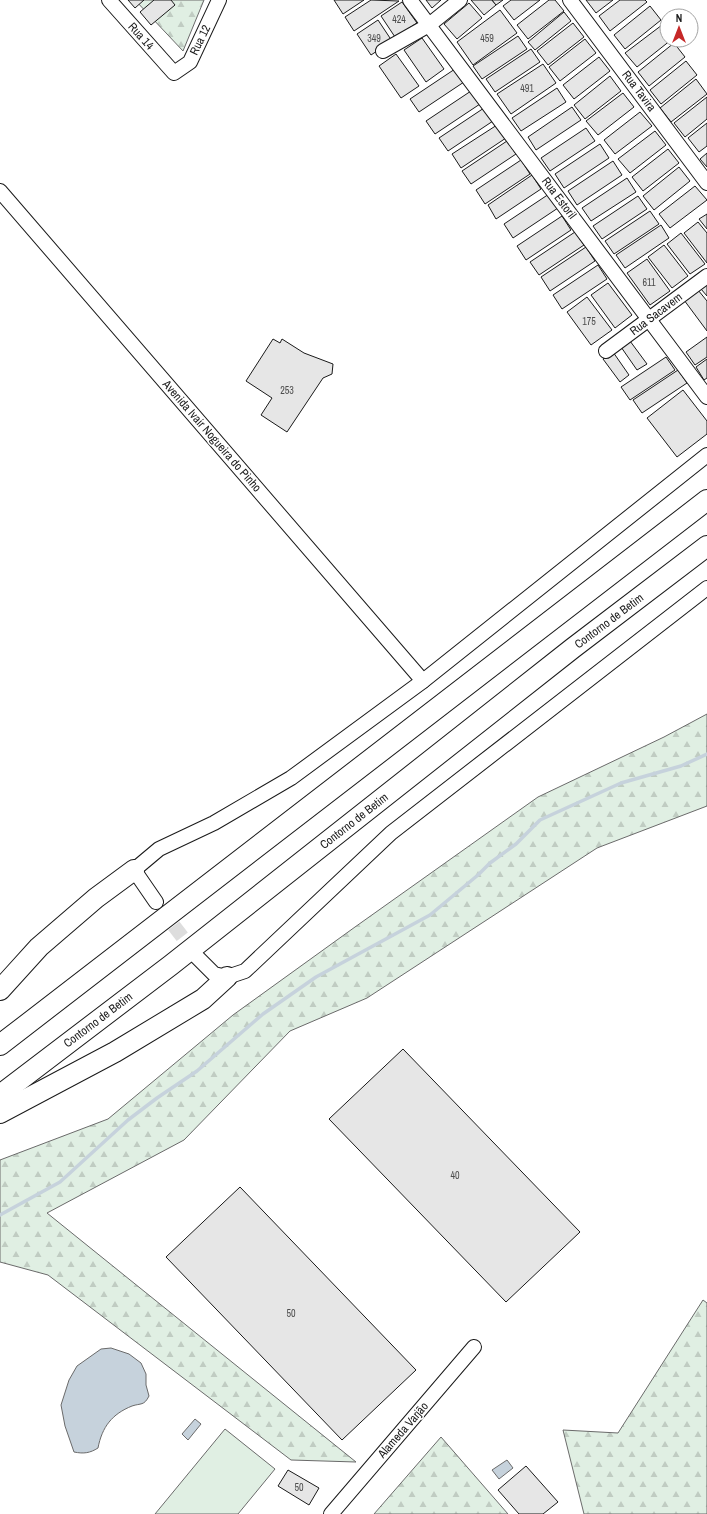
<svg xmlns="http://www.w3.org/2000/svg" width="707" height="1514" font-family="'Archivo Narrow',sans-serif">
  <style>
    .forest { fill: url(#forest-firs); stroke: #6a6a6a }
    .pitch { fill: #e0efe3; stroke: #6a6a6a }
    .water { fill: #c6d2dc; stroke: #6a6a6a }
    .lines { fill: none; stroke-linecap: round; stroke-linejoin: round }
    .stream { stroke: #c6d2dc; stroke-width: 3.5 }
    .building { fill: #e6e6e6; stroke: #1a1a1a }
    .minor-tunnel { stroke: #ddd; stroke-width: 14; stroke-dasharray: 14 7; stroke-linecap: butt }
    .minor-casing { stroke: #1a1a1a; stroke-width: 16 }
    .highway-casing { stroke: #1a1a1a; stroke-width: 22 }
    .minor { stroke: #fff; stroke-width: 14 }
    .highway { stroke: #fff; stroke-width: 20 }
    .labels { text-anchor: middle; stroke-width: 3; stroke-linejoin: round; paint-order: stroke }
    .number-label { font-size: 10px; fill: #4d4d4d }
    .street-label { font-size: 12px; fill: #1a1a1a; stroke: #fff }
  </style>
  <defs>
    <pattern id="forest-firs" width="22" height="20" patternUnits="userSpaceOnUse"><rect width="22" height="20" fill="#e0efe3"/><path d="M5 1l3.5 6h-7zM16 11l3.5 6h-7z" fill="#c0ccc2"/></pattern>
  </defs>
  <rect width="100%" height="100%" fill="#fff"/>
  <g class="forest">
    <polygon points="135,0 204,0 183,51"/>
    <polygon points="707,714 707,806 597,848 367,998 290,1031 184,1140 47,1213 356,1462 291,1460 48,1275 0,1262 0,1160 108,1119 233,1015 355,927 538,797 664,737"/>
    <polygon points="703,1300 707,1303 707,1514 584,1514 563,1430 618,1433"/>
    <polygon points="441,1437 508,1514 374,1514"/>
  </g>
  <polygon class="pitch" points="225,1429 275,1469 238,1514 155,1514"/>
  <g class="water">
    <path d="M 111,1348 L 129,1354 L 141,1363 L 146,1374 L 146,1385 L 149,1396 C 144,1406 141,1403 132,1406 C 112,1414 102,1427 98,1448 C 90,1453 84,1454 74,1452 L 65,1426 L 61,1405 L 69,1380 L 77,1366 L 101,1349 Z"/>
    <polygon points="195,1419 201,1424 188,1440 182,1434"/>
    <polygon points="507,1460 513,1468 499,1479 492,1470"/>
  </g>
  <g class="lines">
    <polyline class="stream" points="0,1215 60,1182 128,1120 157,1098 197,1071 263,1014 316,977 430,915 478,875 490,863 516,844 540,820 621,783 681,766 707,754"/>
  </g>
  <g class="building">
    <polygon points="128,0 144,0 135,8"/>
    <polygon points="154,0 171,0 175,5 151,25 140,12"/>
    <polygon points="334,0 364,0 343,14"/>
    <polygon points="371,0 399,1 354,31 345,17"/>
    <polygon points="426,0 441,0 432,8"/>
    <polygon points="471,0 492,0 496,5 484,15"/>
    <polygon points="492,0 503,0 496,5"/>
    <polygon points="511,0 540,0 514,20 503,6"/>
    <polygon points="549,0 555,0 564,11 528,39 517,25"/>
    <polygon points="586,0 613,0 596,13"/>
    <polygon points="620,0 645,0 647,2 610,31 599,16"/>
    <polygon points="402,2 417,23 395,37 381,16"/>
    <polygon points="469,3 482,18 457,39 444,24"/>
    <polygon points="650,6 661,20 625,49 614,35"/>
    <polygon points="500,10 517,33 473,65 457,42"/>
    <polygon points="564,12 571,21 535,50 528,42"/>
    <polygon points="378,20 392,41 371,55 357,34"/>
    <polygon points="573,23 584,37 548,65 537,51"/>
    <polygon points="662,25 667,31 667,40 671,40 637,67 625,53"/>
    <polygon points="518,36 527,49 482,79 473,66"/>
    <polygon points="422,38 444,69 426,82 404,50"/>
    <polygon points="585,39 596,53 560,81 549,67"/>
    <polygon points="674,43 685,57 649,86 638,72"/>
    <polygon points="531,49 540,62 495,92 486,79"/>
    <polygon points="396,54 419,86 401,98 379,66"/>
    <polygon points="599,57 610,71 574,99 563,85"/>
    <polygon points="686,61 697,75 661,104 650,90"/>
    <polygon points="543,64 556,83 511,114 497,94"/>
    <polygon points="455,69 464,82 419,112 410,99"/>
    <polygon points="610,76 621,91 585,119 574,105"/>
    <polygon points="696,79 707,94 671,122 660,108"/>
    <polygon points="557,88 566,102 521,131 512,118"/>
    <polygon points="471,91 480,104 435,134 426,121"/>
    <polygon points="623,93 634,107 598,135 586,121"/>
    <polygon points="707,97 707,119 685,137 674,123"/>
    <polygon points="572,107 581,120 536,150 528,137"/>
    <polygon points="484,108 493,121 448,151 439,138"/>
    <polygon points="640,112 652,126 615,154 604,140"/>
    <polygon points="707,123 707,146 699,152 688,138"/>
    <polygon points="497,125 506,138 461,168 452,154"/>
    <polygon points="586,128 595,141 550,171 541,158"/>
    <polygon points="655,131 666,145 630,173 618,159"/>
    <polygon points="507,141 516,154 471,184 462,171"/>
    <polygon points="600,144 609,158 564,188 555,174"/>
    <polygon points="668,149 679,163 643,191 632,177"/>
    <polygon points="707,153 707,167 700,159"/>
    <polygon points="521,160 530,174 485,204 476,190"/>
    <polygon points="613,161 622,175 577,205 568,191"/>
    <polygon points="679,167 690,181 654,210 643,196"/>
    <polygon points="532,175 541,189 496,219 488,205"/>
    <polygon points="627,178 636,192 591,221 582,208"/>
    <polygon points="695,186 707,200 670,228 659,214"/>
    <polygon points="549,194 558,208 513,238 504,224"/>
    <polygon points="638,196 647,209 602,239 593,226"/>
    <polygon points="650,211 659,224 614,254 605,241"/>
    <polygon points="707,214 707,229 699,219"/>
    <polygon points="562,216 571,230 526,260 517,246"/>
    <polygon points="698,222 707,233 707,263 684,233"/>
    <polygon points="661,225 669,238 625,268 616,255"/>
    <polygon points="575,232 584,245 539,275 530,262"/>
    <polygon points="681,233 705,264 690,274 667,244"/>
    <polygon points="664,245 688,276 672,288 648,257"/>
    <polygon points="586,247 595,261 550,291 541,277"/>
    <polygon points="647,259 670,291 650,305 627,273"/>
    <polygon points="598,265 607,279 562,309 553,295"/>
    <polygon points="608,283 632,315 615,328 591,295"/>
    <polygon points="707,284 707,296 701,289"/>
    <polygon points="698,290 707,301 707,331 684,300"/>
    <polygon points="587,297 612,330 591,345 567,312"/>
    <polygon points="707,337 707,357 695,365 686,352"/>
    <polygon points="273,339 280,343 282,339 304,353 333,364 332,374 323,378 287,432 261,415 272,398 246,381"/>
    <polygon points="630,341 647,364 637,370 621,347"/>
    <polygon points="613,352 629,375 620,382 603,359"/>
    <polygon points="666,357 675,370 630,400 621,387"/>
    <polygon points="707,359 707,378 704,380 696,367"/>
    <polygon points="678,370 687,383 642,413 633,400"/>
    <polygon points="683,390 707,421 707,434 677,457 647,418"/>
    <polygon points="403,1049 580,1232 506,1302 329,1119"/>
    <polygon points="240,1187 416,1370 342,1440 166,1257"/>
    <polygon points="526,1466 558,1502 543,1514 519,1514 498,1490"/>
    <polygon points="288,1470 319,1488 309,1505 278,1486"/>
  </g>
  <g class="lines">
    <polyline class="minor-tunnel" points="161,909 197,956"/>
    <defs>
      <g id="minor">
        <polyline points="109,0 174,73 190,62 219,0"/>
        <polyline points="410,0 707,397"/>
        <polyline points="570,0 707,183"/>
        <polyline points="383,51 429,25 460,0"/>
        <polyline points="0,191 423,681"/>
        <polyline points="606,351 707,276"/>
        <polyline points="156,902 134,870 159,849 214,823 291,778 423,681 707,455"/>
        <polyline points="197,957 214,974 227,977 245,971 391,833 707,588"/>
        <polyline points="331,1514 474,1347"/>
      </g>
      <g id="highway">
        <polyline points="0,990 39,947 96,898 134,870"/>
        <polyline points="0,1045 707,500"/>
        <polyline points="0,1095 171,965 573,648 707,546"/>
        <polyline points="0,1113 115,1052 203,999 227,977"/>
      </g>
    </defs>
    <use href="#minor" class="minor-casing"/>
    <use href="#highway" class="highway-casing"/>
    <use href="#minor" class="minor"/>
    <use href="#highway" class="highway"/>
  </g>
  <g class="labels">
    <g class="number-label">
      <text x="399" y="23">424</text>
      <text x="374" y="42">349</text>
      <text x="487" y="42">459</text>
      <text x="527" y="92">491</text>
      <text x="649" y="286">611</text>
      <text x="589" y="325">175</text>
      <text x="287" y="394">253</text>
      <text x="455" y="1179">40</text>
      <text x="291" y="1317">50</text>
      <text x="299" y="1491">50</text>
    </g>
    <g class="street-label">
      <text transform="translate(141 36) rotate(48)" y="4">Rua 14</text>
      <text transform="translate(200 40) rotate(-64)" y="4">Rua 12</text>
      <text transform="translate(639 91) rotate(53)" y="4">Rua Tavira</text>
      <text transform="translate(559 198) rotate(53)" y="4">Rua Estoril</text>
      <text transform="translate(656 314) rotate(-37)" y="4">Rua Sacavem</text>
      <text transform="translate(212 436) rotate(49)" y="4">Avenida Ivair Nogueira do Pinho</text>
      <text transform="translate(609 621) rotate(-37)" y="4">Contorno de Betim</text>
      <text transform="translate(354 821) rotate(-38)" y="4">Contorno de Betim</text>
      <text transform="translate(98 1020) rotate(-37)" y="4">Contorno de Betim</text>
      <text transform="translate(403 1430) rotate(-49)" y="4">Alameda Varjão</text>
    </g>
  </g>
  <g transform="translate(679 28)"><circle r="19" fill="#ffffff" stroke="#a3a3a3"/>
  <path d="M0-3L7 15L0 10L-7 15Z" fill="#c62828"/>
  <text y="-6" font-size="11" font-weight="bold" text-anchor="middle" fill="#1a1a1a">N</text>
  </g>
</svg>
